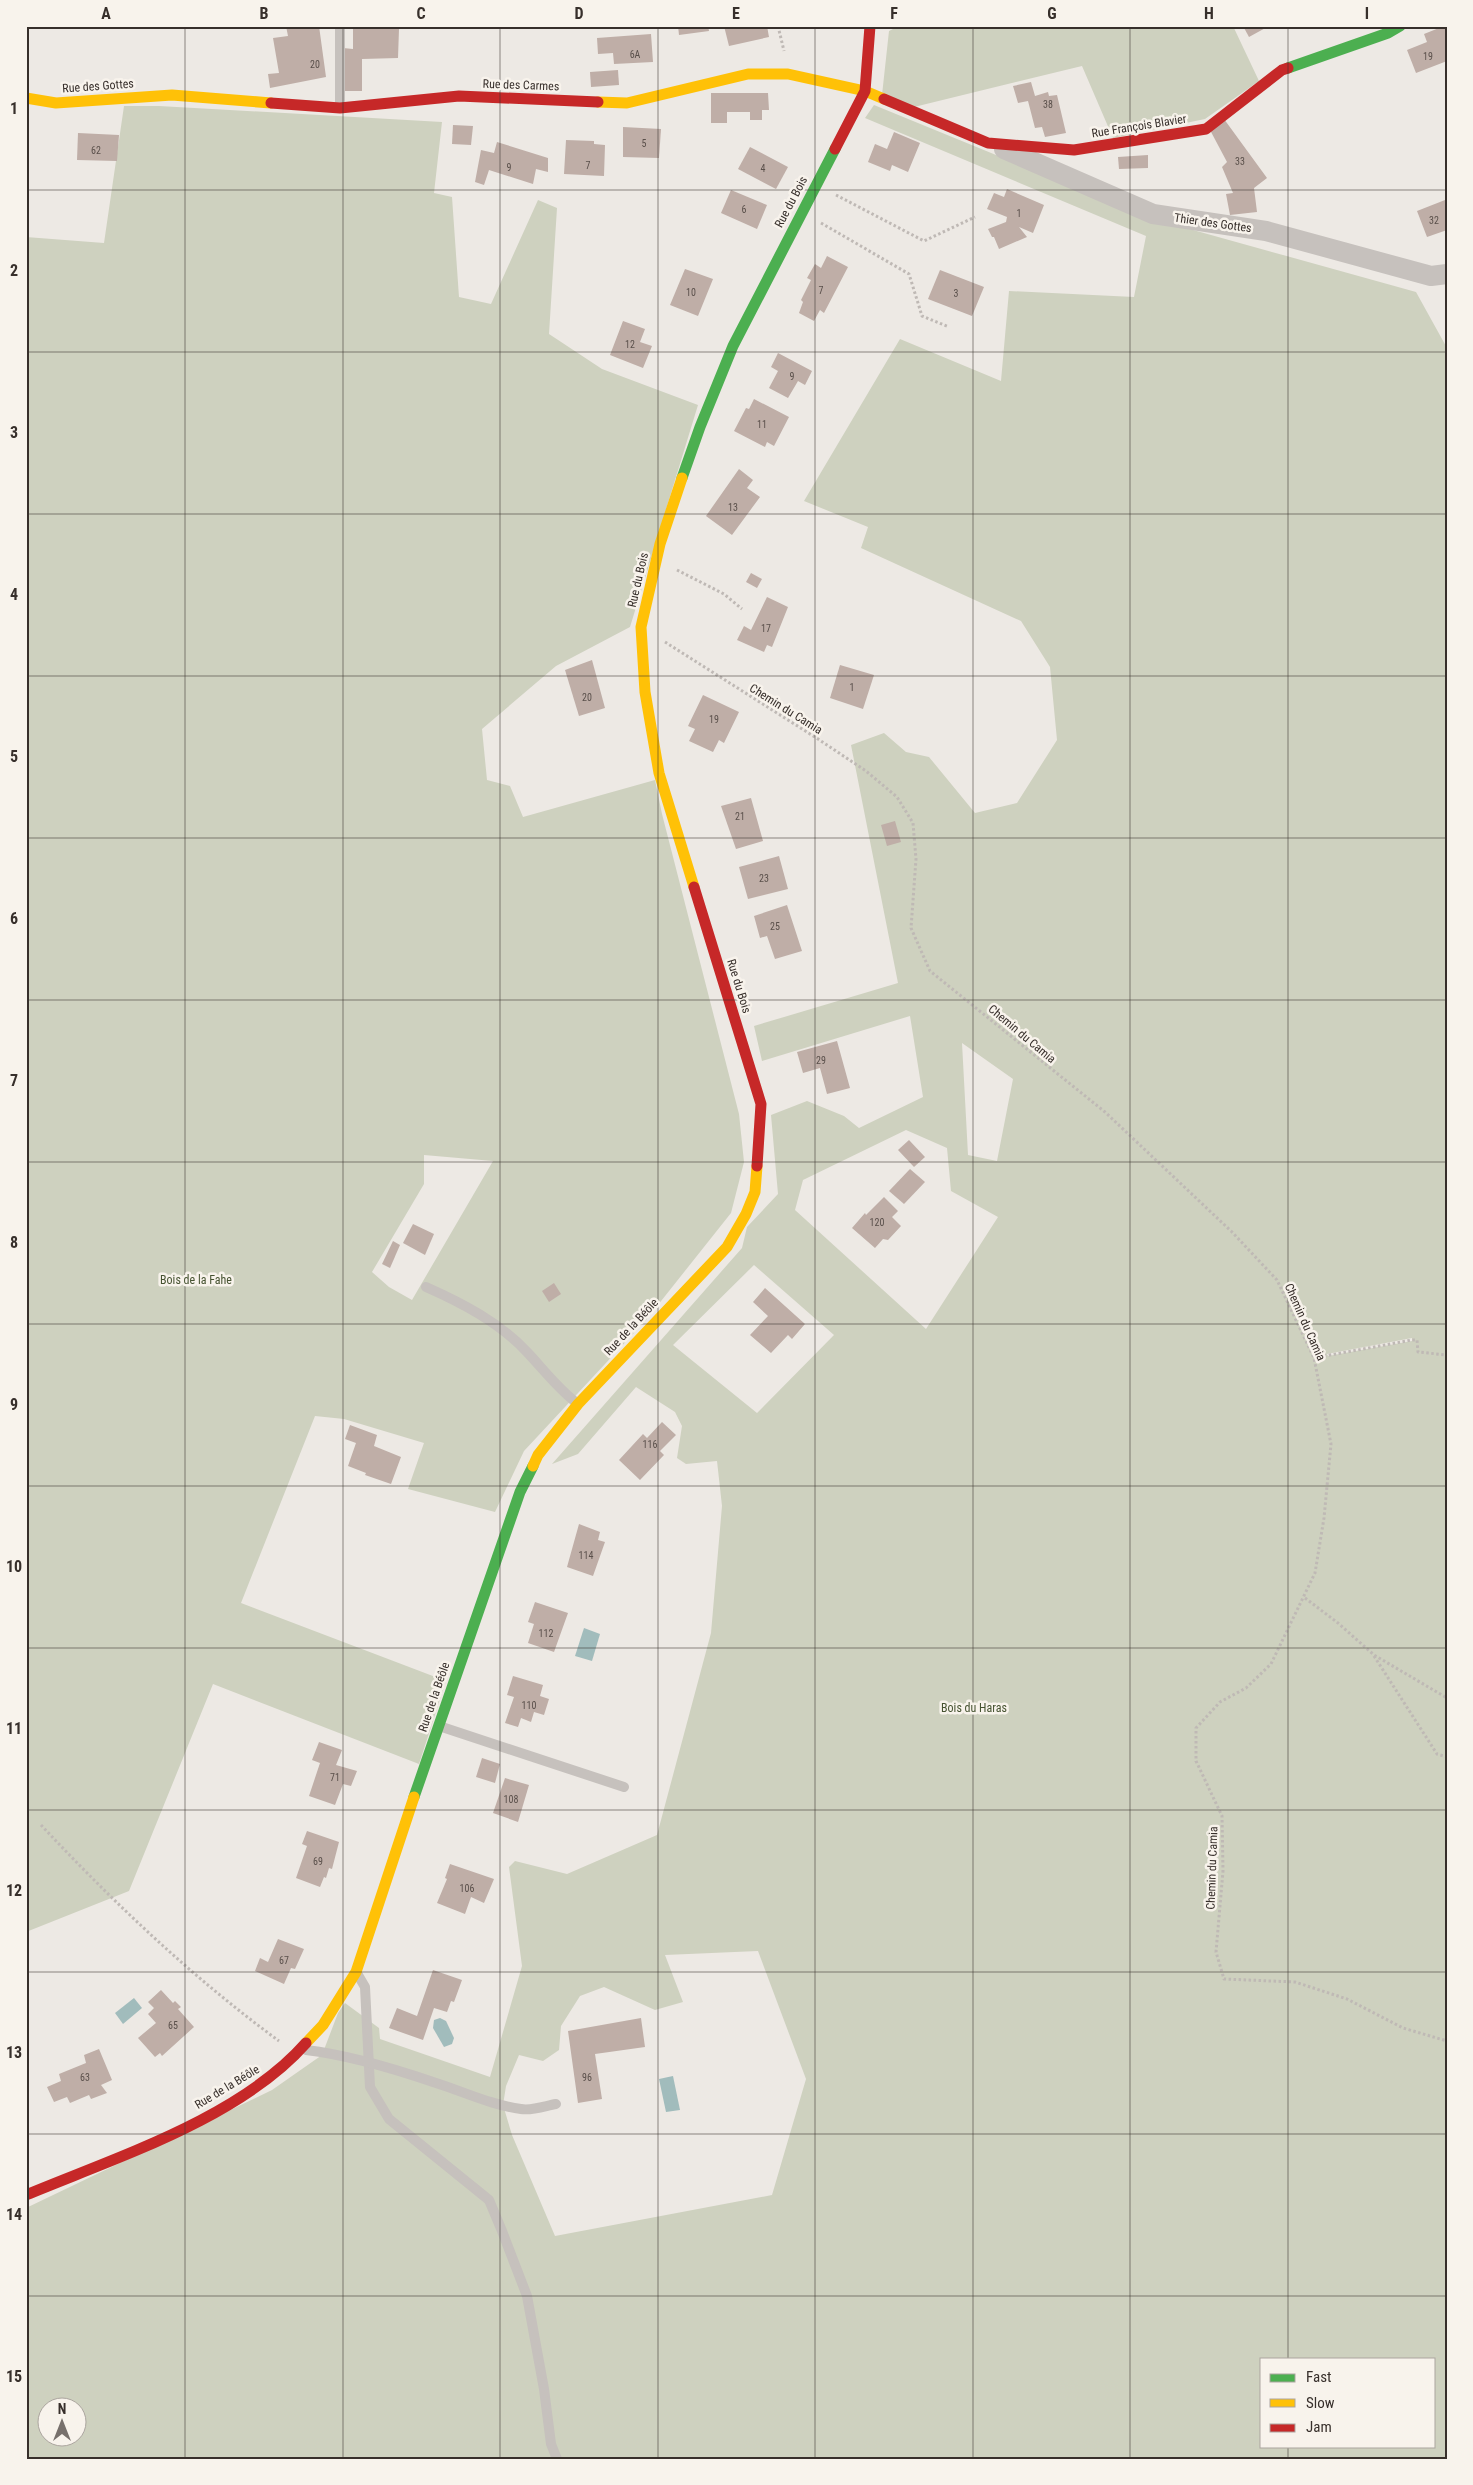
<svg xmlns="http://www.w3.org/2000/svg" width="1473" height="2485" font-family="'Roboto Condensed',sans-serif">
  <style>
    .green { fill: #ced1bf; fill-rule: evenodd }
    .water { fill: #a1bcbc }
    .building { fill: #bfaea7 }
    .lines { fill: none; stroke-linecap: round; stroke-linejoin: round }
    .path { stroke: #bfb9b5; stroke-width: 3; stroke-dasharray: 2.5 2.5; stroke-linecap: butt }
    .lane { stroke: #c6c1bd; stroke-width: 10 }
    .street { stroke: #c6c1bd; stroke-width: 20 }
    .fast { stroke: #4caf50; stroke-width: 11 }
    .slow { stroke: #ffc107; stroke-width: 11 }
    .jam { stroke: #c62828; stroke-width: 11 }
    .grid { fill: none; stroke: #372f2b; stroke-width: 1; stroke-opacity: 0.55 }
    .labels { text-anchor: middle; stroke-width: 5; stroke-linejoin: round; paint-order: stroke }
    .number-label { font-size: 10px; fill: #594f4a }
    .street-label { font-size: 12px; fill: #372f2b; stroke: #f8f3ec }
    .park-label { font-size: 12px; fill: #465331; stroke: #f8f3ec }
    .neatline { fill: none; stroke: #372f2b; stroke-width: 2 }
    .grid-label { font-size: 16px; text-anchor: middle; font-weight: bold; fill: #372f2b }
  </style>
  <rect width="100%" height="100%" fill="#ede9e4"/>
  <g class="green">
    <polygon points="899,26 1233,26 1259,81 1205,119 1113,138 1082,66 914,107 882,95 889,31"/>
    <path d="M 874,105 L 1150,218 L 1416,292 L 1447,348 L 1447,2459 L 26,2459 L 26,2208 L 272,2090 L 322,2055 L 338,2013 L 345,2003 L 379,2028 L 380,2039 L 490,2077 L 522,1966 L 509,1867 L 515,1861 L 567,1874 L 657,1835 L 711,1633 L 722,1506 L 717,1461 L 686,1464 L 677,1458 L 682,1426 L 675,1412 L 636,1387 L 578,1454 L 552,1464 L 742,1248 L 747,1227 L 778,1194 L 771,1115 L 807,1101 L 844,1116 L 859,1128 L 923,1097 L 910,1016 L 762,1061 L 754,1026 L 898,983 L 851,745 L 884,733 L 906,752 L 929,757 L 975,813 L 1017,803 L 1057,740 L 1050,667 L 1021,621 L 861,548 L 868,527 L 804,501 L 900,339 L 1001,381 L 1009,291 L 1134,297 L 1146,236 L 865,118 ZM 962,1043 L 1013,1079 L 997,1161 L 968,1155 ZM 906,1130 L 947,1148 L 951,1191 L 998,1217 L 926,1329 L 795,1210 L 803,1180 ZM 754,1265 L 834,1335 L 757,1413 L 673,1345 ZM 1412,1338 L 1412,1341 L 1328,1356 L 1327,1354 ZM 758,1951 L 806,2079 L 772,2195 L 555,2236 L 512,2135 L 503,2105 L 506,2086 L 519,2055 L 543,2061 L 559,2050 L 561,2026 L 580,1996 L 604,1987 L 655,2010 L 683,2002 L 665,1955 ZM 1262,2359 L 1434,2359 L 1434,2446 L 1262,2446 ZM 48,2408 L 78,2408 L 78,2438 L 48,2438 Z"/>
    <path d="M 124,106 L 159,106 L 442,122 L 434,193 L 452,197 L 459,297 L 491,304 L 538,200 L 557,208 L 549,334 L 602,369 L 698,405 L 630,627 L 556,666 L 482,729 L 487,780 L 510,786 L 523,817 L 655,780 L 662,814 L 739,1114 L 744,1162 L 731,1213 L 646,1320 L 524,1451 L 495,1512 L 408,1489 L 424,1443 L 344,1419 L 315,1416 L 241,1603 L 446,1681 L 419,1764 L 213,1684 L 129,1891 L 26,1932 L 26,237 L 104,243 ZM 424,1155 L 493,1161 L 412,1300 L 389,1287 L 372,1272 L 424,1184 Z"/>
  </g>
  <g class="water">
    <polygon points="584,1628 600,1634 592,1661 575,1656"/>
    <polygon points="134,1998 142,2008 123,2024 115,2013"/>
    <polygon points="440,2018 446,2021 454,2038 452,2044 444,2047 433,2028 434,2020"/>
    <polygon points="673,2076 680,2110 666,2112 659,2079"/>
  </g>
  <g class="building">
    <polygon points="286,26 319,26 326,77 270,88 268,74 279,73 273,38 288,36"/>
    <polygon points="353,26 369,26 369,29 399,29 398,58 362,59 362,91 344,91 343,48 353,49"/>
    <polygon points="678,26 708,26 709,31 679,35"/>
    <polygon points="724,26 767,26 769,37 729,46"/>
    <polygon points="1243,26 1269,26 1249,37"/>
    <polygon points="1444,26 1447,34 1447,61 1416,73 1407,50 1427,42 1424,34"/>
    <polygon points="651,34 653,62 614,64 613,53 598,54 597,38"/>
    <polygon points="618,70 619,85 591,87 590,72"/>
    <polygon points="1031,82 1035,96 1048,92 1049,96 1057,95 1066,133 1045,137 1042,127 1035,128 1028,101 1018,103 1013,86"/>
    <polygon points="711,93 768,93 769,110 762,110 762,120 750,120 750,112 727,112 727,123 711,123"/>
    <polygon points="1224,119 1267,178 1254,188 1257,212 1230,215 1226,194 1233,193 1222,167 1227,162 1210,130"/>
    <polygon points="453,125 473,126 471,145 452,144"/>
    <polygon points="623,127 661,129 659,158 623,157"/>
    <polygon points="894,132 920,143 908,172 892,165 890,171 868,162 875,144 887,149"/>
    <polygon points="78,133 119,135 117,161 77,160"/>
    <polygon points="566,140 594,141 594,144 605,145 604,176 564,174"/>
    <polygon points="497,142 548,158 548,172 536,169 533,184 489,170 484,185 475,182 481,150 494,153"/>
    <polygon points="750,147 788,167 776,189 738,169"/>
    <polygon points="1148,155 1148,168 1119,169 1118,157"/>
    <polygon points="1007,189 1044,205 1033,233 1019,227 1027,237 999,249 994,237 992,237 988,229 1006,222 1007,217 987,209 994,193 1004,197"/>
    <polygon points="731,190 767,205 757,229 721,213"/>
    <polygon points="1445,200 1447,230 1427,237 1417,211"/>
    <polygon points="827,256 848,267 824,313 820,310 814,321 799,313 803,302 801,300 811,280 807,278 815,264 821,268"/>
    <polygon points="685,269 713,279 698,316 670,305"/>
    <polygon points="940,270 984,287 972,316 928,299"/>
    <polygon points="623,321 645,329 640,342 652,346 643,368 610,355"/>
    <polygon points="778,353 812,371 805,385 798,381 788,398 769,388 778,371 771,367"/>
    <polygon points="754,399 789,417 774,446 767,442 765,447 734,431 746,408 749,409"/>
    <polygon points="739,469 753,480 747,488 760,497 732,535 706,516"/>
    <polygon points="751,573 762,579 757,588 746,582"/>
    <polygon points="767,597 788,607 772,647 767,645 764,652 737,640 744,626 751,630"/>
    <polygon points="592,660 605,708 579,716 565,670"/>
    <polygon points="840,665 874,675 863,709 830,698"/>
    <polygon points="703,695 739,712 724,743 719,740 713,752 689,741 695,729 688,726"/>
    <polygon points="751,798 763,841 736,849 721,806"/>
    <polygon points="895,821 901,842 887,846 881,825"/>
    <polygon points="779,856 788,889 748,899 739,867"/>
    <polygon points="787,905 802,951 775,959 767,936 760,938 754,916"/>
    <polygon points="837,1041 850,1088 827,1094 820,1068 803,1073 797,1052"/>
    <polygon points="909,1140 925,1157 914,1167 898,1150"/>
    <polygon points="910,1169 925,1182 904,1204 889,1191"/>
    <polygon points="884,1197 898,1211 892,1217 901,1226 888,1240 883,1239 875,1248 852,1228 865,1213 866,1215"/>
    <polygon points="413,1224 434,1234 425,1255 403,1243"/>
    <polygon points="393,1241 400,1245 390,1268 382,1264"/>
    <polygon points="554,1283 561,1294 549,1302 542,1291"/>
    <polygon points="765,1288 805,1324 792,1339 788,1335 771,1353 750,1335 768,1316 753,1302"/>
    <polygon points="662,1422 676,1435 660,1451 664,1455 640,1480 619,1460 643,1434 647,1438"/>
    <polygon points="350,1425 377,1435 374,1446 401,1457 391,1484 365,1475 366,1473 348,1466 356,1443 345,1439"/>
    <polygon points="579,1524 600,1532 598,1540 605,1542 593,1576 567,1567"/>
    <polygon points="535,1602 568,1613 554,1652 528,1643 534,1624 528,1622"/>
    <polygon points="513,1676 543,1685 540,1696 549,1699 544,1715 534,1712 531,1722 521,1718 518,1727 505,1723 514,1697 507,1695"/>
    <polygon points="319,1742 342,1750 336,1765 357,1771 351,1786 343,1784 335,1805 309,1796 320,1763 312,1760"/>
    <polygon points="482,1758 500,1764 495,1783 476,1777"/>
    <polygon points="505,1778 529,1785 518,1822 493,1813"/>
    <polygon points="307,1831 339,1842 332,1869 329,1868 326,1878 324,1877 320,1887 296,1878 307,1846 302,1844"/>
    <polygon points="450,1864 494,1879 484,1903 471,1897 465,1914 437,1903 447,1879 445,1878"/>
    <polygon points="278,1939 304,1949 295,1969 291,1968 284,1984 255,1971 260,1958 268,1962"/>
    <polygon points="433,1970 462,1980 454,2002 451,2001 447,2012 434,2008 423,2040 389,2028 397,2008 417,2016"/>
    <polygon points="161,1990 173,2003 175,2001 181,2007 178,2009 194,2027 162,2056 160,2053 155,2057 138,2038 156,2023 148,2014 154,2008 148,2002"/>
    <polygon points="641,2018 645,2047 595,2054 602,2099 578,2103 568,2031"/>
    <polygon points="99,2049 112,2080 101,2085 107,2093 91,2099 89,2095 70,2103 67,2097 54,2102 47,2087 61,2081 59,2074 86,2063 84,2055"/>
  </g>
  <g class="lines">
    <g class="path">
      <polyline points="778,26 784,51"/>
      <polyline points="836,195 924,241 975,217"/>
      <polyline points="821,223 909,274 922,316 949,327"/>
      <polyline points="677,570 724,594 742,609"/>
      <polyline points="665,642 818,739 866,771 897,797 913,823 916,859 911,928 930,971 1105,1112 1232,1232 1277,1280 1314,1358 1331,1444 1324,1518 1315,1573 1271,1664 1246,1688 1220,1702 1196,1728 1196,1761 1222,1816 1223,1871 1216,1952 1224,1979 1295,1982 1347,1999 1403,2028 1447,2041"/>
      <polyline points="1314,1358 1412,1340 1417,1340 1418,1352 1447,1355"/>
      <polyline points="1305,1598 1338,1623 1374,1655 1447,1698"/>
      <polyline points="1374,1656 1437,1754 1447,1757"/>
      <path d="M 41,1825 C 115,1904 192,1977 279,2041"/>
    </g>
    <g class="lane">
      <polyline points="340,26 340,107"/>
      <path d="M 426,1287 C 462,1303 499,1322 527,1352 C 544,1370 558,1389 578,1404"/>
      <polyline points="439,1726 624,1787"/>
      <polyline points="358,1975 365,1987 370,2087 389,2119 489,2200 502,2231 527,2296 544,2389 551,2444 557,2459"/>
      <path d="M 306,2050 C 349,2055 392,2068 433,2082 C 462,2091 491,2105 521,2109 C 532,2111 545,2106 556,2104"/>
    </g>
    <polyline class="street" points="1004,149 1153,214 1266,231 1431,276 1447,274"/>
    <g class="fast">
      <polyline points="1288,68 1388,33 1400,26"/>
      <polyline points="682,478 700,427 733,346 835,149"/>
      <polyline points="414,1797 520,1492 533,1466"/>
    </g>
    <g class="slow">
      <polyline points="26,98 56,103 172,95 271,103"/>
      <polyline points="598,102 627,103 748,74 788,74 865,91 884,99"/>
      <polyline points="682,478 660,544 641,627 645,692 659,773 694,887"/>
      <polyline points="533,1466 538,1455 578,1404 727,1247 746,1214 755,1192 757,1166"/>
      <polyline points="306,2043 323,2025 356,1972 414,1797"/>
    </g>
    <g class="jam">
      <polyline points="884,99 988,143 1074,150 1206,129 1282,70 1288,68"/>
      <polyline points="271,103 340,108 459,96 598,102"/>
      <polyline points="835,149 865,91 870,26"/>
      <polyline points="694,887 761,1104 757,1166"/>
      <path d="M 26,2195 C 117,2157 240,2118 306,2043"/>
    </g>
  </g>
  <path class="grid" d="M 185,26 L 185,2459M 343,26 L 343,2459M 500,26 L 500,2459M 658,26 L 658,2459M 815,26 L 815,2459M 973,26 L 973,2459M 1130,26 L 1130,2459M 1288,26 L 1288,2359M 26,190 L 1447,190M 26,352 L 1447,352M 26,514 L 1447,514M 26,676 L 1447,676M 26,838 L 1447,838M 26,1000 L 1447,1000M 26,1162 L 1447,1162M 26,1324 L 1447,1324M 26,1486 L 1447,1486M 26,1648 L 1447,1648M 26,1810 L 1447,1810M 26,1972 L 1447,1972M 26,2134 L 1447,2134M 26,2296 L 1447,2296M 1288,2446 L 1288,2459"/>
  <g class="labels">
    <g class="number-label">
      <text x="635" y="58">6A</text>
      <text x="1428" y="60">19</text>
      <text x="315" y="68">20</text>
      <text x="1048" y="108">38</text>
      <text x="644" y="147">5</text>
      <text x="96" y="154">62</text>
      <text x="1240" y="165">33</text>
      <text x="588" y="169">7</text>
      <text x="509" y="171">9</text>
      <text x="763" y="172">4</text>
      <text x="744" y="213">6</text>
      <text x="1019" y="217">1</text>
      <text x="1434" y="224">32</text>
      <text x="821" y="294">7</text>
      <text x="691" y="296">10</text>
      <text x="956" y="297">3</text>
      <text x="630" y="348">12</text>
      <text x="792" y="380">9</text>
      <text x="762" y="428">11</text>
      <text x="733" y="511">13</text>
      <text x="766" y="632">17</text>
      <text x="852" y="691">1</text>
      <text x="587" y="701">20</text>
      <text x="714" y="723">19</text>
      <text x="740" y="820">21</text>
      <text x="764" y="882">23</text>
      <text x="775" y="930">25</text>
      <text x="821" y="1064">29</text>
      <text x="877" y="1226">120</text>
      <text x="650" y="1448">116</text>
      <text x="586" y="1559">114</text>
      <text x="546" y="1637">112</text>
      <text x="529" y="1709">110</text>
      <text x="335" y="1781">71</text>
      <text x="511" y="1803">108</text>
      <text x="318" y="1865">69</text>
      <text x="467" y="1892">106</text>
      <text x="284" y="1964">67</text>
      <text x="173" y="2029">65</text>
      <text x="85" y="2081">63</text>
      <text x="587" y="2081">96</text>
    </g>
    <g class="street-label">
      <text transform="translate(521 85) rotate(2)" y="4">Rue des Carmes</text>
      <text transform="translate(98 86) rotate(-4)" y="4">Rue des Gottes</text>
      <text transform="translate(1139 126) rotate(-9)" y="4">Rue François Blavier</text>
      <text transform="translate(791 202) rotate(-62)" y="4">Rue du Bois</text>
      <text transform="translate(1213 223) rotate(8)" y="4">Thier des Gottes</text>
      <text transform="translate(638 580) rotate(-77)" y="4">Rue du Bois</text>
      <text transform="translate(786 709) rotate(32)" y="4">Chemin du Camia</text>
      <text transform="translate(739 986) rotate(73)" y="4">Rue du Bois</text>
      <text transform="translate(1022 1034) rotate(40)" y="4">Chemin du Camia</text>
      <text transform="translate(1305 1322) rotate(66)" y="4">Chemin du Camia</text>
      <text transform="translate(631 1327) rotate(-47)" y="4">Rue de la Béôle</text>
      <text transform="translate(434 1697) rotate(-71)" y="4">Rue de la Béôle</text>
      <text transform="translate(1212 1868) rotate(-88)" y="4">Chemin du Camia</text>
      <text transform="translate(227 2087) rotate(-31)" y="4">Rue de la Béôle</text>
    </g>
    <g class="park-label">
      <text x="196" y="1284">Bois de la Fahe</text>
      <text x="974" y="1712">Bois du Haras</text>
    </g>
  </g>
  <rect width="1473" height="2485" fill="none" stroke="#f8f3ec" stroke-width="55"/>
  <rect x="1260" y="2358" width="175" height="90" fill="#f8f3ec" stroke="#aba59f"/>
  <rect x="1270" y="2374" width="25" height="8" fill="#4caf50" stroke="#aba59f"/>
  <text x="1306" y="2382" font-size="15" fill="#372f2b">Fast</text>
  <rect x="1270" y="2399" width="25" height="8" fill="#ffc107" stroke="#aba59f"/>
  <text x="1306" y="2408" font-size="15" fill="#372f2b">Slow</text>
  <rect x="1270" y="2424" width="25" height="8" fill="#c62828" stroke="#aba59f"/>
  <text x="1306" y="2432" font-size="15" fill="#372f2b">Jam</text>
  <g transform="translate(62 2422)"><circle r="24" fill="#f8f3ec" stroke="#aba59f"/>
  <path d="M0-4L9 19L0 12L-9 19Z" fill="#77706c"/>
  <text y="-8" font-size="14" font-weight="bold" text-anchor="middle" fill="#372f2b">N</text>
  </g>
  <rect x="28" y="28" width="1418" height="2430" class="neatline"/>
  <g class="grid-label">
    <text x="106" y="19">A</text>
    <text x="264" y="19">B</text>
    <text x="421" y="19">C</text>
    <text x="579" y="19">D</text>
    <text x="736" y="19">E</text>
    <text x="894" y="19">F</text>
    <text x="1052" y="19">G</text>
    <text x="1209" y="19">H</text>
    <text x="1367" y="19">I</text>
    <text x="14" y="114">1</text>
    <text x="14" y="276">2</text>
    <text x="14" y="438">3</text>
    <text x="14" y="600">4</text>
    <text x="14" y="762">5</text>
    <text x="14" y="924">6</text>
    <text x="14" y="1086">7</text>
    <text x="14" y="1248">8</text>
    <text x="14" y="1410">9</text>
    <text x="14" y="1572">10</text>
    <text x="14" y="1734">11</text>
    <text x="14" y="1896">12</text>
    <text x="14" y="2058">13</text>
    <text x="14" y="2220">14</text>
    <text x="14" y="2382">15</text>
  </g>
</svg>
